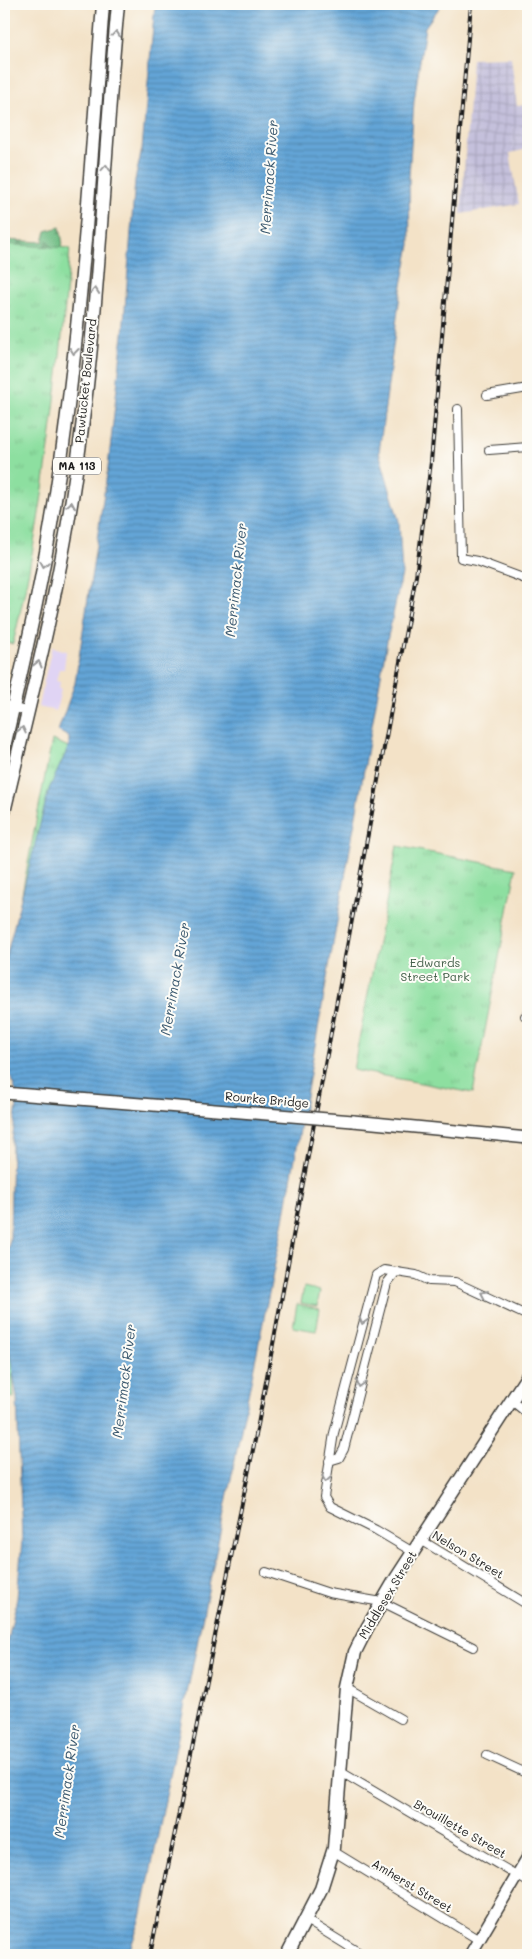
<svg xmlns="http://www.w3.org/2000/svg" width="532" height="1959" font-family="Mali,sans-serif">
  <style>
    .built { fill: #e0d4f4 }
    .industrial { fill: url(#industrial-grid) }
    .forest { fill: url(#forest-firs); stroke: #476d51 }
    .park { fill: url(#park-tufts); stroke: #547e5e }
    .pitch { fill: #8ddfa0; stroke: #547e5e }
    .water { fill: url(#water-rules); stroke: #40607a }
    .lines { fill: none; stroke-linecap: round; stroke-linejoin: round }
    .street-casing { stroke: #3c3a36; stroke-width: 10 }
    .secondary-casing { stroke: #3c3a36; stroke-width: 14 }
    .primary-casing { stroke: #3c3a36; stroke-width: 15 }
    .street { stroke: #fff; stroke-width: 8 }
    .secondary { stroke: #fff; stroke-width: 11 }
    .primary { stroke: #fff; stroke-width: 12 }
    .rail-casing { stroke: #1c1c1c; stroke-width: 4 }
    .rail { stroke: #fdfcf7; stroke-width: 2; stroke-dasharray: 5.5; stroke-linecap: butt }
    .secondary-bridge-casing { stroke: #3c3a36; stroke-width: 14; stroke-linecap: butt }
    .secondary-bridge { stroke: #fff; stroke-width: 11 }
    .oneway { stroke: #999 }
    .labels { text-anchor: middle; stroke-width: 4; stroke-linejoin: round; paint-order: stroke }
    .shield { fill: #fdfcf7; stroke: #605f5e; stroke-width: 1 }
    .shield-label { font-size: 11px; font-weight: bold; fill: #1c1c1c }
    .street-label { font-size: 12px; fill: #1c1c1c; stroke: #fdfcf7 }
    .park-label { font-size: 12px; fill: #44604a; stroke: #fdfcf7 }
    .water-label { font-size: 14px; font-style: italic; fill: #3c5a70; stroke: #fdfcf7 }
  </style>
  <defs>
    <pattern id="industrial-grid" width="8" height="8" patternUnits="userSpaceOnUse" patternTransform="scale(1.25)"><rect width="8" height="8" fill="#c4c0db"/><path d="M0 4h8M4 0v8" fill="none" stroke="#a8a4bb"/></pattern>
    <pattern id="forest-firs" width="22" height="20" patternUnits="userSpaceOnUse" patternTransform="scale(1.25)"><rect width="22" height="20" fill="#72be86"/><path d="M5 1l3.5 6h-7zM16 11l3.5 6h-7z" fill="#5d9a6d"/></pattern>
    <pattern id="park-tufts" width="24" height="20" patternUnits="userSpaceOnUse" patternTransform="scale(1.25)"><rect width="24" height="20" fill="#8ddfa0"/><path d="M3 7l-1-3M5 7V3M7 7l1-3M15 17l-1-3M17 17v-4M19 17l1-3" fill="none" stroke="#79bf89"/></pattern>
    <pattern id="water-rules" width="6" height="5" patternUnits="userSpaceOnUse" patternTransform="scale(1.25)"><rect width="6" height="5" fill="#63a5d7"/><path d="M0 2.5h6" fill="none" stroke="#5186ae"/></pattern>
  </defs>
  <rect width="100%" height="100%" fill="#fdfcf7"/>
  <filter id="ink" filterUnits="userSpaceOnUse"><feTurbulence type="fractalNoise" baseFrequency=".02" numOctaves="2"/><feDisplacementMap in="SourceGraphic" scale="10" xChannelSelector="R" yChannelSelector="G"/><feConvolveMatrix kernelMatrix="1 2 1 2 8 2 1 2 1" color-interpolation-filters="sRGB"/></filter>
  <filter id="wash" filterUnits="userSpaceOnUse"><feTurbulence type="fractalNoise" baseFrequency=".0096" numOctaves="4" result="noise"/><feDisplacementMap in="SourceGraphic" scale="20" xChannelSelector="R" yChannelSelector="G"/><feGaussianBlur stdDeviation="1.12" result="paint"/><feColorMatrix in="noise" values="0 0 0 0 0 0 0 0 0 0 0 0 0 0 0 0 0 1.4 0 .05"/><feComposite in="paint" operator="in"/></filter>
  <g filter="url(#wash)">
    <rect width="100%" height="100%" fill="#f3e2c7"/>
    <polygon class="built" points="52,647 66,651 64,669 59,669 56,681 60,682 59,688 61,689 56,711 38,707"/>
    <polygon class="industrial" points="511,58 517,106 528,105 528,149 510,153 519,204 461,214 472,59"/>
    <polygon class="forest" points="60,227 63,245 50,255 4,256 4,240 43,242 46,231"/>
    <g class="park">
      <path d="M 4,244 L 70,248 C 59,381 44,514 13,644 L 4,642 Z"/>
      <polygon points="52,740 71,748 10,1040 4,1159 4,985"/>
      <polygon points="397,846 516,869 473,1093 353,1070"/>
      <polygon points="4,1234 14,1398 4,1396"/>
      <polygon points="297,1304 320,1309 316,1331 293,1327"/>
    </g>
    <polygon class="pitch" points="304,1287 320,1291 317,1306 301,1303"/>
    <polygon class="water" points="155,4 442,4 425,27 414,101 409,176 410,245 400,295 379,452 399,521 402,574 387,641 284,1220 141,1918 128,1955 4,1955 4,1660 17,1598 22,1540 17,1398 4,1319 4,1263 10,1240 12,1141 18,1098 9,1071 4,1026 4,965 49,789 69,746 69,737 58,731 75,683 108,467 123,334 135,180 142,149"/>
  </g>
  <g filter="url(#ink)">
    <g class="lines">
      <defs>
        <g id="street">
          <polyline points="487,395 528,388"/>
          <polyline points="458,409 461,558 477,561 528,580"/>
          <polyline points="489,450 528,447"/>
          <polyline points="4,705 26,711"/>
          <polyline points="525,1016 528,1017"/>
          <polyline points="512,1401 528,1414"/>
          <polyline points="329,1461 339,1458 344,1449 387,1283 396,1272"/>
          <polyline points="421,1540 528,1605"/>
          <polyline points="413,1552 376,1530 330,1507 324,1497 334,1433 376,1275 384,1270 416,1275 429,1281 455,1282 528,1316"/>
          <polyline points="266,1572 329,1593 382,1602 473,1647"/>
          <polyline points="347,1688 401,1719"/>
          <polyline points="487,1755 528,1774"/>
          <polyline points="341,1772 528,1882"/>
          <polyline points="333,1851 479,1940"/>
          <polyline points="306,1920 363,1955"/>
        </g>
        <g id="secondary">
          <polyline points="353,1121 528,1138"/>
          <polyline points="470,1955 528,1857"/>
        </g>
        <g id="primary">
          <path d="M 4,747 C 25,656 46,566 59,473 C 82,318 91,160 103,4"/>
          <path d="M 4,812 C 30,701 59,591 75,478 C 99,321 103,162 118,4"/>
          <polyline points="287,1955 321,1889 334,1848 347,1688 355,1652 367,1628 395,1580 528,1375"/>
        </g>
      </defs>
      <use href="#street" class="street-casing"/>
      <use href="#secondary" class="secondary-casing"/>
      <use href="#primary" class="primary-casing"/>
      <use href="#street" class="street"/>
      <use href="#secondary" class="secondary"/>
      <use href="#primary" class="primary"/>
      <defs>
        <polyline id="rail" points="150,1955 257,1430 416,576 431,462 471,4"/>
      </defs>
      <use href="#rail" class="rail-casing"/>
      <use href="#rail" class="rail"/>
      <defs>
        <polyline id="secondary-bridge" points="4,1093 353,1121"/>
      </defs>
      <use href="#secondary-bridge" class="secondary-bridge-casing"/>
      <use href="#secondary-bridge" class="secondary-bridge"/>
    </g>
    <defs><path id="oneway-chevron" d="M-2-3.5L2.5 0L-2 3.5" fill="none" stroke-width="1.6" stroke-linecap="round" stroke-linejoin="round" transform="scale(1.25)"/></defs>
    <g class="oneway">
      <use href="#oneway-chevron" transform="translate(116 34) rotate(-85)"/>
      <use href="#oneway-chevron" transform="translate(106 168) rotate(-86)"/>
      <use href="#oneway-chevron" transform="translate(95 291) rotate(-85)"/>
      <use href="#oneway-chevron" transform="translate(74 351) rotate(97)"/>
      <use href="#oneway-chevron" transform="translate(71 505) rotate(-80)"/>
      <use href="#oneway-chevron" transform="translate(44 564) rotate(100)"/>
      <use href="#oneway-chevron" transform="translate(38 664) rotate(-76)"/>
      <use href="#oneway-chevron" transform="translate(22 730) rotate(-77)"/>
      <use href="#oneway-chevron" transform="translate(484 1294) rotate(-156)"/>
      <use href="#oneway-chevron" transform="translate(363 1321) rotate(105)"/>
      <use href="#oneway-chevron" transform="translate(360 1384) rotate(105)"/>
      <use href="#oneway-chevron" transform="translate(326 1479) rotate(99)"/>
    </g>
  </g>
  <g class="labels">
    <rect class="shield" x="53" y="457.5" width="48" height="17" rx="4"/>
    <g class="shield-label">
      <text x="77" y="470">MA 113</text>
    </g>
    <g class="street-label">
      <text transform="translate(86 381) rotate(-84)" y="4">Pawtucket Boulevard</text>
      <text transform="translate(267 1100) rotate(5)" y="4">Rourke Bridge</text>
      <text transform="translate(468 1555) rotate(31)" y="4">Nelson Street</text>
      <text transform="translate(388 1595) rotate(-59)" y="4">Middlesex Street</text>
      <text transform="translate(460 1829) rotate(30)" y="4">Brouillette Street</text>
      <text transform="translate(412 1886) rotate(31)" y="4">Amherst Street</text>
    </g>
    <g class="park-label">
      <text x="435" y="967">Edwards<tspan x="435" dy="14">Street Park</tspan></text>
    </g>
    <g class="water-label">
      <text transform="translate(269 177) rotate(-86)" y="5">Merrimack River</text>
      <text transform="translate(236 580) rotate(-84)" y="5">Merrimack River</text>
      <text transform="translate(175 979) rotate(-80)" y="5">Merrimack River</text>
      <text transform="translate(124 1381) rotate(-83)" y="5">Merrimack River</text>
      <text transform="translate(67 1781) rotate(-82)" y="5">Merrimack River</text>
    </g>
  </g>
  <rect width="532" height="1959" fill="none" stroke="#fdfcf7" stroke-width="20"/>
</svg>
